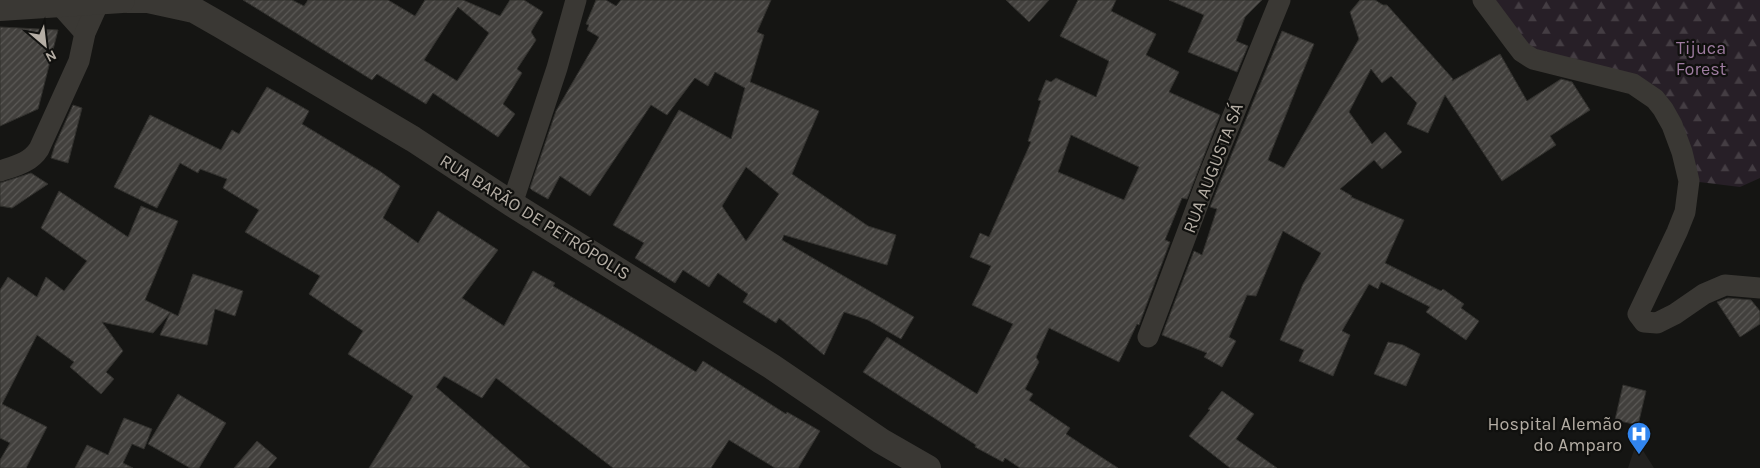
<svg xmlns="http://www.w3.org/2000/svg" width="1760" height="468" font-family="Karla,sans-serif">
  <style>
    .built { fill: #22211f }
    .forest { fill: url(#forest-firs) }
    .building { fill: url(#building-hatch); stroke: #31302d; fill-rule: evenodd }
    .lines { fill: none; stroke-linecap: round; stroke-linejoin: round }
    .minor { stroke: #3a3834; stroke-width: 21 }
    .tertiary { stroke: #3a3834; stroke-width: 26 }
    .labels { text-anchor: middle; stroke-width: 4.5; stroke-linejoin: round; paint-order: stroke }
    .park-label { font-size: 18px; fill: #9e7ca0; stroke: #10100e }
    .street-label { font-size: 18px; fill: #b5aea5; stroke: #10100e }
    .poi-label { font-size: 18px; fill: #b5aea5; stroke: #10100e; text-anchor: end }
  </style>
  <defs>
    <pattern id="forest-firs" width="22" height="20" patternUnits="userSpaceOnUse" patternTransform="scale(1.25)"><rect width="22" height="20" fill="#271f27"/><path d="M5 1l3.5 6h-7zM16 11l3.5 6h-7z" fill="#443d43"/></pattern>
    <pattern id="building-hatch" width="6" height="6" patternUnits="userSpaceOnUse" patternTransform="scale(1.25)"><rect width="6" height="6" fill="#42403d"/><path d="M-1 1l2-2M0 6l6-6M5 7l2-2" fill="none" stroke="#5b5956"/></pattern>
  </defs>
  <rect width="100%" height="100%" fill="#151513"/>
  <polygon class="built" points="1637,441 1654,468 1628,468"/>
  <polygon class="forest" points="1494,0 1760,0 1760,178 1740,187 1683,180 1657,98 1535,58"/>
  <g class="building">
    <path d="M 243,0 L 292,0 L 304,6 L 308,0 L 388,0 L 415,16 L 425,0 L 463,0 L 500,16 L 510,0 L 524,0 L 543,12 L 531,32 L 536,40 L 517,69 L 522,73 L 503,104 L 515,114 L 498,137 L 433,93 L 426,104 L 377,74 L 372,80 ZM 458,7 L 489,33 L 457,81 L 424,60 Z"/>
    <path d="M 596,0 L 606,0 L 616,6 L 621,0 L 771,0 L 757,32 L 764,35 L 750,82 L 819,111 L 792,174 L 868,226 L 896,235 L 887,265 L 784,235 L 782,240 L 914,317 L 901,339 L 868,320 L 844,312 L 824,355 L 779,318 L 776,323 L 743,302 L 748,294 L 718,273 L 709,287 L 683,270 L 675,283 L 635,258 L 644,243 L 613,225 L 679,110 L 731,139 L 745,88 L 715,72 L 708,86 L 695,78 L 667,115 L 651,105 L 590,196 L 560,176 L 548,199 L 532,190 L 530,188 L 556,111 L 599,37 L 587,30 L 589,25 L 586,24 ZM 746,167 L 779,194 L 746,241 L 722,206 Z"/>
    <polygon points="1006,0 1049,0 1029,22"/>
    <path d="M 1078,0 L 1116,0 L 1111,11 L 1156,34 L 1146,55 L 1179,72 L 1169,92 L 1220,115 L 1187,199 L 1182,198 L 1165,240 L 1170,242 L 1139,325 L 1137,324 L 1119,362 L 1049,328 L 1036,357 L 1039,362 L 1025,389 L 1033,394 L 1029,400 L 1070,428 L 1066,434 L 1118,468 L 1020,468 L 1005,458 L 1003,462 L 975,447 L 976,445 L 863,372 L 887,337 L 977,394 L 1013,324 L 972,305 L 991,266 L 970,257 L 980,233 L 989,237 L 1031,142 L 1028,141 L 1041,101 L 1038,100 L 1046,80 L 1051,82 L 1056,78 L 1096,97 L 1109,61 L 1060,36 ZM 1071,135 L 1139,167 L 1124,200 L 1058,172 Z"/>
    <polygon points="1169,0 1262,0 1245,17 1236,41 1248,46 1237,72 1188,52 1204,15"/>
    <polygon points="1360,0 1375,0 1383,5 1387,5 1453,79 1452,81 1500,54 1527,101 1561,79 1572,82 1590,110 1550,136 1556,145 1502,181 1445,95 1428,133 1407,124 1417,103 1391,76 1382,83 1371,69 1349,112 1372,144 1385,132 1402,152 1382,169 1374,160 1340,189 1352,196 1351,197 1404,220 1385,263 1441,291 1443,289 1464,304 1461,308 1479,321 1466,340 1426,312 1430,307 1381,282 1378,289 1369,284 1342,331 1350,335 1333,376 1299,361 1304,350 1280,340 1303,284 1321,253 1283,231 1256,296 1247,295 1229,337 1236,341 1222,367 1204,357 1207,353 1162,335 1194,251 1202,255 1217,209 1210,207 1282,31 1314,44 1268,160 1284,168 1359,39 1350,12"/>
    <polygon points="0,27 58,30 38,109 0,126"/>
    <polygon points="267,87 309,111 302,124 381,172 400,186 383,218 418,243 438,211 498,250 462,298 504,326 533,271 555,283 553,286 629,331 696,372 703,361 786,414 787,412 820,431 798,468 775,468 729,440 711,468 613,468 496,378 482,398 444,376 436,387 530,468 369,468 413,396 348,354 363,331 309,294 320,276 245,232 259,210 223,188 227,179 200,169 198,173 180,163 157,208 114,187 150,115 221,150 232,130 239,134"/>
    <polygon points="73,105 82,108 68,163 51,158 55,145"/>
    <polygon points="31,173 48,184 12,208 0,206 0,183"/>
    <polygon points="59,191 128,237 141,206 178,221 145,300 178,316 193,274 243,291 235,316 215,309 207,345 160,335 170,313 153,333 102,322 123,351 106,372 114,379 101,394 70,367 74,362 37,335 2,404 47,427 26,468 0,468 0,460 10,443 0,438 0,290 8,277 37,297 46,277 64,291 87,261 41,228"/>
    <polygon points="1728,298 1751,300 1760,311 1760,324 1740,337 1717,302"/>
    <polygon points="1388,342 1403,345 1420,354 1406,386 1374,374"/>
    <polygon points="1623,385 1646,391 1638,425 1615,420"/>
    <polygon points="1222,391 1254,414 1236,439 1277,468 1230,468 1189,436 1210,410 1208,409"/>
    <polygon points="178,394 226,423 199,468 190,468 148,444"/>
    <polygon points="124,418 152,429 144,449 132,444 123,463 133,468 75,468 87,445 108,455"/>
    <polygon points="257,441 277,458 268,468 234,468"/>
  </g>
  <g class="lines">
    <g class="minor">
      <polyline points="1483,0 1515,43 1522,52 1533,59 1633,84 1655,99 1663,109 1672,125 1682,152 1689,181 1685,212 1677,232 1638,314 1644,322 1657,323 1675,314 1704,294 1725,285 1760,288"/>
      <polyline points="60,5 85,33"/>
      <path d="M 0,171 C 15,166 30,163 39,149 L 79,61 L 85,33 L 99,2"/>
      <polyline points="512,204 557,68 576,0"/>
      <polyline points="1148,337 1207,180 1280,0"/>
    </g>
    <g class="tertiary">
      <polyline points="127,0 148,0 194,10 222,26 413,139 512,204 771,366 881,441 928,468"/>
      <polyline points="0,8 122,0"/>
    </g>
  </g>
  <defs>
    <symbol id="hospital-pin" viewBox="-11 -11 22 30"><path d="M0 17L-7.5 6A9.5 9.5 0 1 1 7.5 6Z" fill="#3185ef" stroke="#10100e"/><path d="M-5-5h3v3.5h4V-5h3V5h-3V1.5h-4V5h-3Z" fill="#fff"/></symbol>
  </defs>
  <g fill-rule="evenodd">
    <use href="#hospital-pin" x="1625" y="420" width="28" height="38"/>
  </g>
  <g class="labels">
    <g class="park-label">
      <text x="1701" y="54">Tijuca<tspan x="1701" dy="21">Forest</tspan></text>
    </g>
    <g class="street-label">
      <text transform="translate(1213 168) rotate(-69)" y="6">RUA AUGUSTA SÁ</text>
      <text transform="translate(535 217) rotate(32)" y="6">RUA BARÃO DE PETRÓPOLIS</text>
    </g>
    <g class="poi-label">
      <text x="1622" y="430">Hospital Alemão<tspan x="1622" dy="21">do Amparo</tspan></text>
    </g>
  </g>
  <g transform="translate(45 45) rotate(152)" stroke="#10100e" stroke-width="4" paint-order="stroke">
  <path d="M0-4L9 19L0 12L-9 19Z" fill="#b5aea5"/>
  <text y="-8" font-size="14" font-weight="bold" text-anchor="middle" fill="#b5aea5">N</text>
  </g>
</svg>
